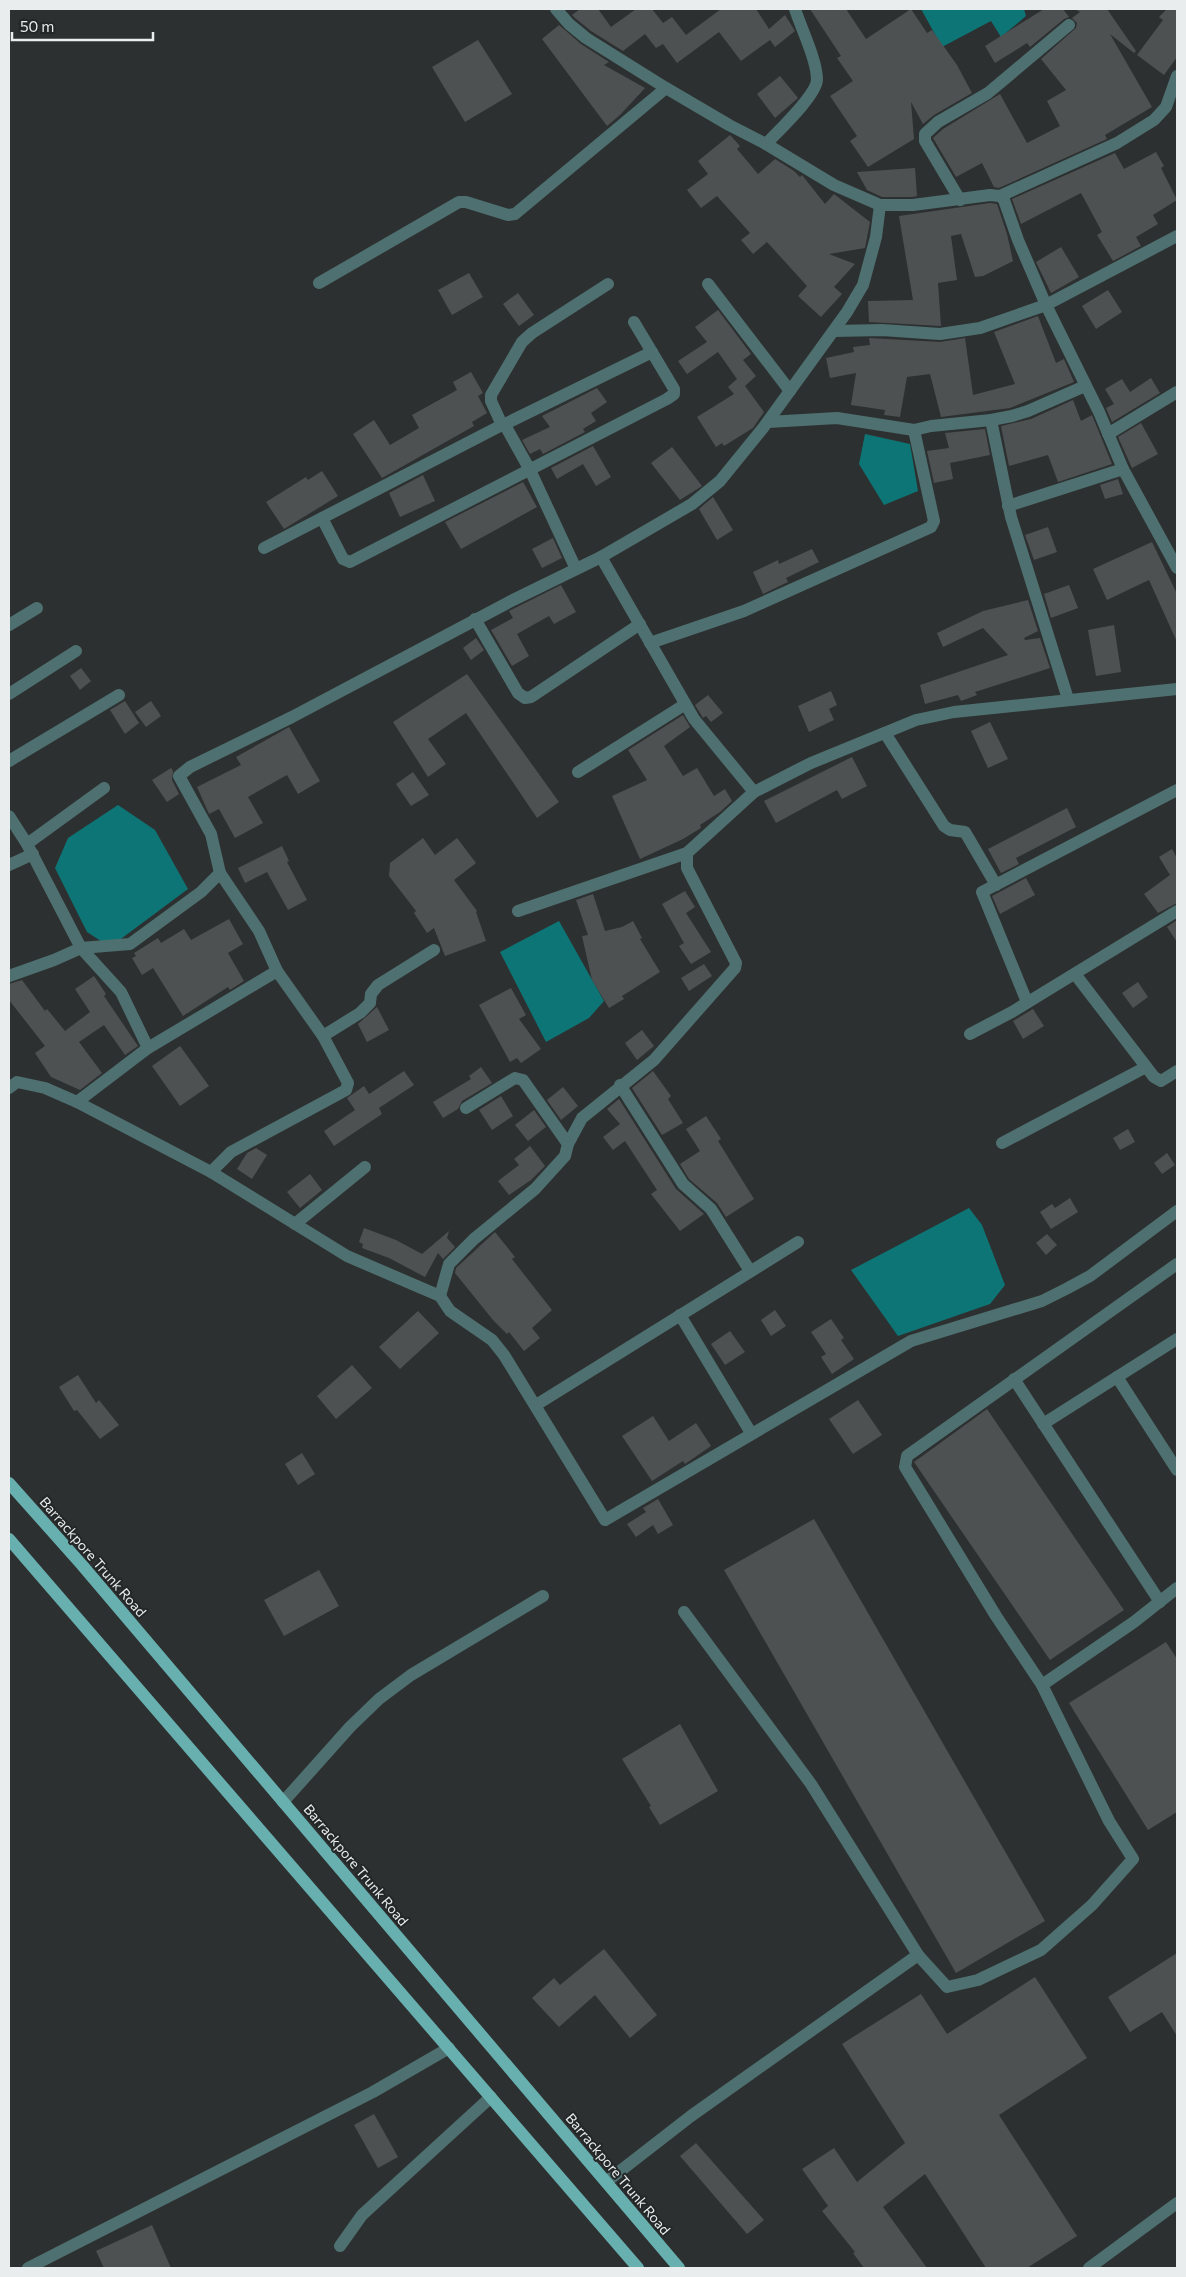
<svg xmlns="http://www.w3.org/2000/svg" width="1186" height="2277" font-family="Commissioner,sans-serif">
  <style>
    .water { fill: #0e7576 }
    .building { fill: #4d5151 }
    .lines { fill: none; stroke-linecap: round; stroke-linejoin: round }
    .minor { stroke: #4f7070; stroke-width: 12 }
    .major { stroke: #68afaf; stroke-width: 12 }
    .labels { text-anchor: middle; stroke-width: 4; stroke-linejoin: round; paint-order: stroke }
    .street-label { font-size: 14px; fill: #eaeded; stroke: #232727 }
  </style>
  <rect width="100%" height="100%" fill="#2d3030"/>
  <g class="water">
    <polygon points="921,9 1024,9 1026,16 1001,37 991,21 942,47"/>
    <polygon points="865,434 910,444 918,491 884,505 859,464"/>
    <polygon points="118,805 155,830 188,889 110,947 87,932 55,868 68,838"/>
    <polygon points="559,921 604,1001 589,1018 546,1042 500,952"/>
    <polygon points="969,1208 982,1225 1005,1285 990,1304 898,1336 851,1270"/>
  </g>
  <g class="building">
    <polygon points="580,9 598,9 611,27 636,9 652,9 663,23 672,17 686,35 721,9 756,9 769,29 785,15 795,31 775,47 770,40 741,61 719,32 677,63 663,44 656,48 645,34 623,51 591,31 575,18 572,15"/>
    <polygon points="810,9 846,9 866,39 911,9 927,33 932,30 957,65 972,93 934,115 923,124 911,102 914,139 868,167 850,141 857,136 830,96 853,81 837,58 841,56"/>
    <polygon points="1044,9 1063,9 1069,17 1064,19 1030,47 1027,43 995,63 985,46"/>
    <polygon points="1075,9 1107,9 1136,51 1134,53 1110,34 1152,107 1105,135 1107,139 999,188 994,187 982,163 956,177 933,138 943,129 1000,94 1027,143 1060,126 1047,101 1066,90 1041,59 1076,28 1077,23 1072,18 1080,12"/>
    <polygon points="1167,9 1177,9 1177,57 1164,75 1137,55 1163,20 1159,17"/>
    <polygon points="559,25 581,44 609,62 604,65 645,88 620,115 607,126 542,39"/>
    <polygon points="478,40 512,94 465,122 432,67"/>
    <polygon points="780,76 798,98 775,118 757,94"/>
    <polygon points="730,135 740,146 737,149 758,174 775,159 794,171 800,177 802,175 825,204 834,194 870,222 865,248 829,254 855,264 834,287 842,294 821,317 798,296 807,286 767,242 753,254 741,240 750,233 717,196 701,208 687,190 708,174 698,161"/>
    <polygon points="1156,152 1164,166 1161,168 1177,200 1153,215 1158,224 1136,237 1141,246 1113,261 1097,235 1102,232 1081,193 1021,224 1012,199 1115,153 1124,169"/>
    <polygon points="915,168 917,196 912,197 882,197 867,190 857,172"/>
    <polygon points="990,203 997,204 1007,234 1013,261 983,276 975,277 961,234 951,236 957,280 938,283 941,326 869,322 868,301 913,300 899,216"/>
    <polygon points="1061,247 1079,277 1051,293 1036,262"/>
    <polygon points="469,273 483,297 452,315 438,290"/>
    <polygon points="1108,290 1122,312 1096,329 1082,306"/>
    <polygon points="518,293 534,315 519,326 503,304"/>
    <polygon points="718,310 751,354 743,360 756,376 745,386 764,412 753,428 724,446 722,443 716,447 697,417 734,394 728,387 737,379 718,352 687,374 678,361 707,342 695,327"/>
    <polygon points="1038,316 1056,363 1064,359 1074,382 1010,408 941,417 930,374 907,377 900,417 884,415 885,410 851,405 856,373 830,378 826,358 854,352 853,347 870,345 869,338 940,342 965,338 973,395 1015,384 994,332"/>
    <polygon points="471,372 483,393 478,396 487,413 472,422 474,426 382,478 353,434 374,420 390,445 419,428 412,415 457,390 453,382"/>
    <polygon points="1151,378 1160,393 1112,422 1106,408 1114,404 1105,389 1122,379 1130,392"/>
    <polygon points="597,388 607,402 591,413 596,421 583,429 585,432 543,454 540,449 530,454 522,440 550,427 542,416"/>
    <polygon points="1073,400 1081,421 1092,415 1112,464 1058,482 1048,455 1009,466 1001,426 1031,419"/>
    <polygon points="1141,423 1158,454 1132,468 1118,437"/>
    <polygon points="985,429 990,455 950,463 953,479 934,483 927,451 949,448 945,433"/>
    <polygon points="593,446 611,477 596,486 583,464 557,479 551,468"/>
    <polygon points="672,447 702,486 680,500 651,463"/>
    <polygon points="322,471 338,496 284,529 266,502 306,477 308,480"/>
    <polygon points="423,475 435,501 400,517 389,493"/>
    <polygon points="1118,479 1123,494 1105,499 1100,485"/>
    <polygon points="523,482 537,507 461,549 445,522"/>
    <polygon points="713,497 733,530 717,540 699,509"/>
    <polygon points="1048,527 1057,552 1034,560 1025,535"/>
    <polygon points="553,538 562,558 542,568 532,549"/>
    <polygon points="1152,542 1177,594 1177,642 1149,580 1107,600 1093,569"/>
    <polygon points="812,549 819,562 786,578 788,582 763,594 753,572 778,560 779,564"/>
    <polygon points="561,585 576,612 554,624 549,616 517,634 529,656 512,666 491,630 513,618 509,611"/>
    <polygon points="1069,585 1078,608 1051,618 1044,594"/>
    <polygon points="1028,600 1038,631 1024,638 1025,640 1040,638 1050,668 975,692 977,695 961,701 958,695 925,704 920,685 1008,655 983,628 943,647 937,633 983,611"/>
    <polygon points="1114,625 1121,672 1096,676 1088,630"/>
    <polygon points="476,638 484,650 471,660 463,648"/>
    <polygon points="81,668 91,681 80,690 70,676"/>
    <polygon points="467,674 559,802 537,818 466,713 428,739 446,764 428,777 393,722"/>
    <polygon points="831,691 837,705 829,709 834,720 809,732 798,706"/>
    <polygon points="708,695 723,713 711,722 706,716 703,718 695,705"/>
    <polygon points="125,701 139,723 125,734 110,710"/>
    <polygon points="151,701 161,716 146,727 135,712"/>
    <polygon points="683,715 690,727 664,746 683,776 697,768 714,796 725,789 732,801 720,812 700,825 701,828 683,839 640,859 612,796 647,780 628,750"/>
    <polygon points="990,722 1008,759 988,768 971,731"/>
    <polygon points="289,727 320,781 298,794 287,775 248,797 263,823 235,838 219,809 209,814 197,787 241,765 236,757"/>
    <polygon points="852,757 867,786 842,799 837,790 776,823 764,801"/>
    <polygon points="171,768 173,771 172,780 179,794 167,802 152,780"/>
    <polygon points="413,772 429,795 411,806 396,784"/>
    <polygon points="1067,808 1076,827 1016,858 1019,864 1001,873 988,849"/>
    <polygon points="423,838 435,855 457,838 476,863 454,880 477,911 476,912 486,941 445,956 434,928 427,933 414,913 416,911 389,876 390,863"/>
    <polygon points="282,846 289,861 287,862 307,900 288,910 267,872 245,883 238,868"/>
    <polygon points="1172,849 1177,858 1177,903 1158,913 1144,894 1170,875 1159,857"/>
    <polygon points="1026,878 1035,895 1000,914 992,896"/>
    <polygon points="685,891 695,907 686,913 711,952 691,964 679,946 684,943 662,904"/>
    <polygon points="593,894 605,931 622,927 633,921 642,938 640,939 660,972 622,996 624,999 609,1008 592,980 582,936 588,935 576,900"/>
    <polygon points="229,919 243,944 228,953 244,981 230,990 228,987 183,1016 153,968 142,975 132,958 136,956 134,953 158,938 161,943 184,929 191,940"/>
    <polygon points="1177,920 1177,942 1167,927"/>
    <polygon points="704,964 712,976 689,991 681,978"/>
    <polygon points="94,976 106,994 104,996 138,1046 125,1055 104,1025 79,1042 102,1073 80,1090 51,1077 35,1053 45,1046 9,1000 9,984 22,980 45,1011 47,1009 65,1031 90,1012 75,989"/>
    <polygon points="1138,982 1148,997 1133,1008 1122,993"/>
    <polygon points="511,988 526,1015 519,1019 541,1049 521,1063 517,1058 510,1062 479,1005"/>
    <polygon points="377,1007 389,1030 367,1042 358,1024"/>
    <polygon points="1033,1009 1044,1026 1023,1039 1013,1021"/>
    <polygon points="642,1030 654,1046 637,1060 625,1043"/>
    <polygon points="180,1046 209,1086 180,1106 152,1066"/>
    <polygon points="481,1067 492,1083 462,1101 458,1109 443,1118 433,1102 471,1079 469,1076"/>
    <polygon points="404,1071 414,1085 379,1108 382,1114 334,1146 324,1131 355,1110 347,1098 364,1086 369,1094"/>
    <polygon points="653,1071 671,1096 668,1099 683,1123 662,1135 632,1088"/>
    <polygon points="563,1087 578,1106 561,1120 547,1100"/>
    <polygon points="501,1096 513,1116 492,1130 479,1110"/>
    <polygon points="619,1099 676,1189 704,1214 680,1231 651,1194 657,1190 625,1141 613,1150 603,1137 620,1124 607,1109"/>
    <polygon points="534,1110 546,1127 528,1141 515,1125"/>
    <polygon points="706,1116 721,1139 718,1141 754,1199 726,1217 717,1203 689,1179 680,1164 700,1151 686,1129"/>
    <polygon points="1128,1129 1135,1142 1120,1150 1113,1138"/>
    <polygon points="530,1146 545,1166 531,1180 509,1195 498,1181 519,1165 514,1159"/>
    <polygon points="256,1148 267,1155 252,1179 237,1169 247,1153"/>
    <polygon points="1167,1153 1175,1165 1162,1174 1154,1163"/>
    <polygon points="310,1174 322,1190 300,1208 287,1192"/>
    <polygon points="1070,1198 1078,1212 1051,1229 1040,1212 1052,1204 1055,1208"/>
    <polygon points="364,1228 396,1240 422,1254 449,1231 447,1238 455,1247 443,1259 438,1253 425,1277 389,1258 362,1248 363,1244 359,1242"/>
    <polygon points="495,1232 515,1257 512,1259 552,1310 532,1328 540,1338 524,1351 509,1332 507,1334 493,1320 455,1273 456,1268"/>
    <polygon points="1047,1234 1057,1245 1046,1255 1036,1243"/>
    <polygon points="775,1310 786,1326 771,1336 761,1320"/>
    <polygon points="418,1311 439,1333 400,1369 379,1347"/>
    <polygon points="831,1319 844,1338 841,1340 854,1359 832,1374 821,1357 826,1354 811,1332"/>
    <polygon points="730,1331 745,1352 725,1365 711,1344"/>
    <polygon points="352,1365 372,1388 336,1419 317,1396"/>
    <polygon points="78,1375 96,1403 99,1400 119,1425 100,1439 77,1410 74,1411 59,1387"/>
    <polygon points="858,1400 882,1435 853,1454 829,1419"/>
    <polygon points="987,1409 1124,1610 1050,1660 914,1462"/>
    <polygon points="653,1416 669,1441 696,1423 711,1446 685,1464 683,1461 652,1481 622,1436"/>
    <polygon points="302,1453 315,1474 298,1485 285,1464"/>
    <polygon points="658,1499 673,1525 658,1534 653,1525 636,1537 627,1524 646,1512 643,1508"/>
    <polygon points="814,1519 1045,1921 956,1973 724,1570"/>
    <polygon points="319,1570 339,1606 284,1636 264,1600"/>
    <polygon points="1166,1642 1177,1659 1177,1812 1148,1830 1069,1703"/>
    <polygon points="680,1724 718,1791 660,1825 649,1807 651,1806 622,1759"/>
    <polygon points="604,1949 657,2015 630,2038 595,1995 559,2027 532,1998 554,1978 560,1985"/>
    <polygon points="1177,1953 1177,2036 1162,2012 1130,2032 1108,1997"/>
    <polygon points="1035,1977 1087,2058 999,2115 1077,2236 1027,2268 986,2268 925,2174 883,2207 927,2268 864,2268 853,2253 855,2252 822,2211 828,2206 802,2169 834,2148 857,2182 905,2143 842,2044 921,1994 947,2034"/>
    <polygon points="374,2114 398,2157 378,2168 354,2125"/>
    <polygon points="696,2143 764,2220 747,2234 680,2156"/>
    <polygon points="152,2225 171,2268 104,2268 96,2251"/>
  </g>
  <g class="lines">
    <g class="minor">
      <polyline points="556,9 569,24 586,38 666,88 729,125 766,144 834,185 880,205 913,205 990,195 1000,196 1004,200 1018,240 1046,305 1099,412 1123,469 1177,568"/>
      <path d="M 766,144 C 778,131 816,96 817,80 C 817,60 801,28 795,9"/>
      <polyline points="1000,196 1117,143 1154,120 1166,107 1177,76"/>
      <polyline points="960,200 925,141 925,134 938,122 988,93 1069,25"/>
      <polyline points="319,283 459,202 466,202 508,215 515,214 666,88"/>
      <polyline points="708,284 790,391"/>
      <polyline points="834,331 882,330 940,334 980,328 1046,305 1177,236"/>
      <polyline points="991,420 1011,517 1068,699"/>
      <polyline points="768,422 837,418 914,430 931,426 991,420 1012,416 1028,411 1085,386"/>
      <polyline points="502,425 491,401 491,395 522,342 532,333 608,284"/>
      <polyline points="503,425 652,352"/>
      <polyline points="1108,434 1177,392"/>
      <polyline points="1008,506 1123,469"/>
      <polyline points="322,518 343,559 350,562 667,399 674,394 674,389 634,322"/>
      <polyline points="264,548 502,425 506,427 530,470 576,569"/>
      <polyline points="475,619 518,693 525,698 531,697 640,624"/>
      <polyline points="9,625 37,608"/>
      <polyline points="650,643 744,611 931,527 934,521 914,430"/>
      <polyline points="9,694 76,651"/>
      <polyline points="885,733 944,826 950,830 965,832 996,885"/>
      <polyline points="9,761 119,695"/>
      <polyline points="578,772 684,705"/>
      <polyline points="754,792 811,763 916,720 954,712 1177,689"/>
      <polyline points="9,816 27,844 81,948 121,992 148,1048 77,1102"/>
      <polyline points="27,844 104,788"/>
      <polyline points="9,865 33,854"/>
      <polyline points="220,873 259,931 277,971"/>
      <polyline points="518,911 687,853"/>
      <polyline points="1075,974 1154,1077 1161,1081 1177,1071"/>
      <polyline points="9,976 54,960 81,948 130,944 201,892 220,873 211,834 179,776 190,767 292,717 513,600 601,557 692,504 720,481 763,428 847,312 863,285 876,237 880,205"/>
      <polyline points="1027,1002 982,892 1177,790"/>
      <polyline points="970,1034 1012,1012 1177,911"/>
      <polyline points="323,1036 360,1013 370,1003 371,994 378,985 434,950"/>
      <polyline points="148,1048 277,971 323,1036 348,1083 346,1090 231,1152 211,1172"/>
      <polyline points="620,1085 683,1184 711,1209 750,1271"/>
      <polyline points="9,1088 17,1082 45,1088 77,1102 211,1172 347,1256 440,1296 450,1311 492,1340 504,1355 605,1520 911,1341 1042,1301 1066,1289 1090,1276 1177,1211"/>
      <polyline points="466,1108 515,1078 523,1080 568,1144"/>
      <polyline points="1002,1143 1146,1067"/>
      <polyline points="295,1224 365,1167"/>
      <polyline points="440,1296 449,1264 474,1239 535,1189 565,1156 568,1144 582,1118 654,1060 735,968 736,963 687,868 687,853 754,792 694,719 601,557"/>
      <polyline points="680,1315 751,1433"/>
      <polyline points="1117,1377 1177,1470"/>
      <polyline points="1014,1379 1160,1602"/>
      <polyline points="536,1405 798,1242"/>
      <polyline points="1043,1424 1177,1339"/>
      <polyline points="1042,1685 996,1616 905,1467 907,1456 1177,1264"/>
      <polyline points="283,1802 350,1727 379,1699 411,1675 543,1596"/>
      <polyline points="918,1955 947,1987 978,1980 1041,1950 1092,1905 1133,1859 1109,1821 1042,1685 1134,1622 1177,1588"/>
      <polyline points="606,2182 691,2116 918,1955 811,1784 684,1612"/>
      <polyline points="340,2246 362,2215 491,2097"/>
      <polyline points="28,2268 373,2092 449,2048"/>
      <polyline points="1089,2268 1177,2203"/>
    </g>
    <g class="major">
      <polyline points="9,1483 82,1565 679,2268"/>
      <polyline points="9,1539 638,2268"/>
    </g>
  </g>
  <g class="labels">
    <g class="street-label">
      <text transform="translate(93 1557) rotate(49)" y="5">Barrackpore Trunk Road</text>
      <text transform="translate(356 1865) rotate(50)" y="5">Barrackpore Trunk Road</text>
      <text transform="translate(618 2174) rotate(50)" y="5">Barrackpore Trunk Road</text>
    </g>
  </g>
  <rect width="1186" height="2277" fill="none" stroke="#eaeded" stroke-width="20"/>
  <path d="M12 32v8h141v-8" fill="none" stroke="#eaeded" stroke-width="2.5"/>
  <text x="20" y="32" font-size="15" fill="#eaeded" stroke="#232727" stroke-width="4" paint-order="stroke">50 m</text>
</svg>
